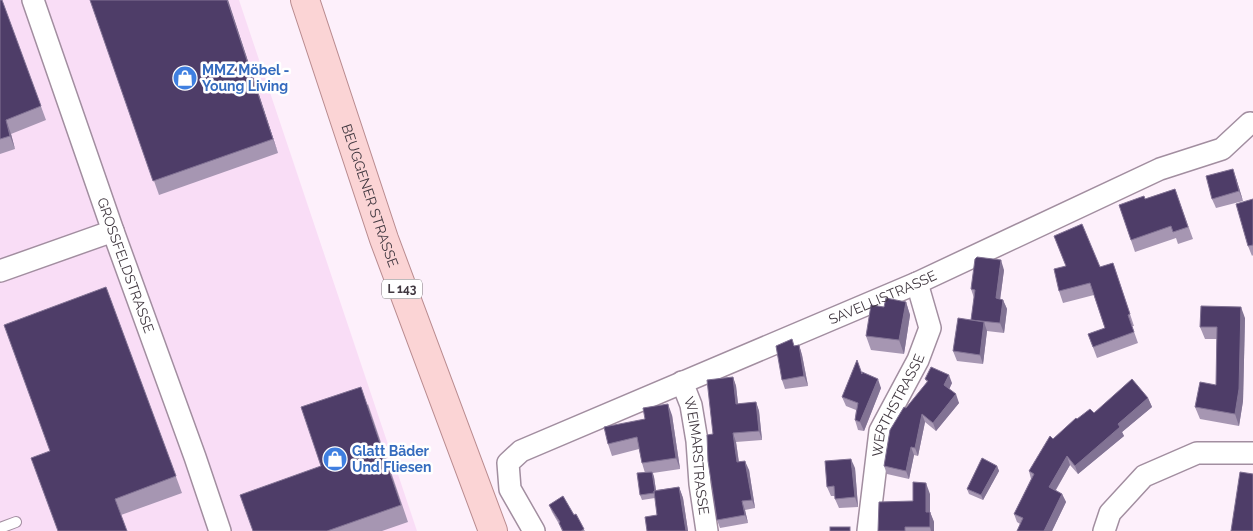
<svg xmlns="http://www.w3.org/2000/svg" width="1253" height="531" font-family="Raleway,sans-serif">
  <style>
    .built { fill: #f9ddf6 }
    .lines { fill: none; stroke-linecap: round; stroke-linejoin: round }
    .service-casing { stroke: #a28ea0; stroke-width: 12 }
    .minor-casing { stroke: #a28ea0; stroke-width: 24 }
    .primary-casing { stroke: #b98b8f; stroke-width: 30 }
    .service { stroke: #fff; stroke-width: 10 }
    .minor { stroke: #fff; stroke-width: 21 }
    .primary { stroke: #fbd4d5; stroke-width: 28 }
    .wall { fill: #a696b2 }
    .shaded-wall { fill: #827394 }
    .building { fill: #4e3d68; stroke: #827394 }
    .labels { text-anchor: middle; stroke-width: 5; stroke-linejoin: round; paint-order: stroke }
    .shield { fill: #fff; stroke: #7a7479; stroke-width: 1 }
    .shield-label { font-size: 12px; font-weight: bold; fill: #413840 }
    .shop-label { font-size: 14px; font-weight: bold; fill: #366cbe; stroke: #fff; text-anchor: start }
    .street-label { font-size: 14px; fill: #413840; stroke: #fff }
  </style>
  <rect width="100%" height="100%" fill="#fdf0fb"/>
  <polygon class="built" points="0,0 239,0 417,531 0,531"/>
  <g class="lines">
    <defs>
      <polyline id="service" points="0,528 16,522"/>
      <g id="minor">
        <path id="s1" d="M 33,0 L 113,231 L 195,457 L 220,531"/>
        <polyline points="0,271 113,231"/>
        <path id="s2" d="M 682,382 L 691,405 L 697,441 L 700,484 L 707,531"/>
        <path id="s3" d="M 534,531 L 510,489 L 508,463 L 521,451 L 917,283 L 1160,169 L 1222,149 L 1250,123"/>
        <path id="s4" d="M 868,531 L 880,431 L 918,360 L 930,328 L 917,283"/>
        <polyline points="1104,531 1110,513 1144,476 1197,453 1253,453"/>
      </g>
      <g id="primary">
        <path id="s5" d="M 305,0 L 384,239 L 493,531"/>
      </g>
    </defs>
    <use href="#service" class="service-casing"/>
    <use href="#minor" class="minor-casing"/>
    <use href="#primary" class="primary-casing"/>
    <use href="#service" class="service"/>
    <use href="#minor" class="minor"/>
    <use href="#primary" class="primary"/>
  </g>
  <g class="wall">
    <polygon points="0,0 2,0 46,120 11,134 15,149 0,154"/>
    <polygon points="90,0 228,0 278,153 159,195"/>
    <polygon points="1236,178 1243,201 1216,208 1212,199"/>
    <polygon points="1175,189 1193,239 1178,244 1176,238 1135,252 1119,205 1145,199"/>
    <polygon points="1253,199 1253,255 1252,256 1248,246"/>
    <polygon points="1054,236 1100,267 1113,263 1134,326 1132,326 1138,343 1097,358 1088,334 1105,328 1094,295 1063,303 1059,291 1066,266"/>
    <polygon points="1004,270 1000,299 1003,300 1007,309 1004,333 987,331 983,364 957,361 953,351 971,320 974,298 971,289"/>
    <polygon points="106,287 182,493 121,515 50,451"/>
    <polygon points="906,302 910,315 904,354 871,350 866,336 884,307"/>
    <polygon points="1245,318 1243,401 1239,426 1200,419 1195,407 1216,385 1217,339 1205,339 1200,327"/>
    <polygon points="799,345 802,355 808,386 785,389 782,380 795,346"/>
    <polygon points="862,374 881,388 864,431 858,430 855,420 856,410 846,406 842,397"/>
    <polygon points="733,377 736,386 738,404 756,402 759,411 762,440 736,442 739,462 749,470 755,508 745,510 748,523 720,528 717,520 713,434"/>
    <polygon points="925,379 952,383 949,389 959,403 936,431 925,422 918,456 914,455 909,479 887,474 884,466 906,408 927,382"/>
    <polygon points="1148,398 1152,407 1122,432 1124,436 1078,474 1070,465 1056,490 1062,494 1066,502 1052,531 1017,531 1020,524 1017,522 1014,514 1031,479 1029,471 1053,439 1077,419 1094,413"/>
    <polygon points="368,404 408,522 382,531 253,531 321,466"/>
    <polygon points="672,415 680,469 653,473 654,477 656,490 679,487 683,498 688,531 647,531 657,515 655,498 642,500 640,495 645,473 642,463 639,449 612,456 608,444 645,419"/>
    <polygon points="997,466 999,471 983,500 969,494 967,489"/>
    <polygon points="855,468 858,507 839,508 835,499 835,496 831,496 827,487"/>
    <polygon points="930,494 930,512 934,522 934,531 878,531 913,501"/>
    <polygon points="549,505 574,515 585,531 562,531 559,524 552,512"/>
  </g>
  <g class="shaded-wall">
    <polygon points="227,0 228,0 278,153 273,139"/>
    <polygon points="6,120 11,134 15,149 10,136"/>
    <polygon points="1233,169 1236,178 1243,201 1239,191"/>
    <polygon points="1001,260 1004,270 999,308 996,298"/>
    <polygon points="1003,300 1007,309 1004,333 1000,323"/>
    <polygon points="906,302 910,315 904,354 899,340"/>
    <polygon points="1241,307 1245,318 1243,401 1239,426 1235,414"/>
    <polygon points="984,322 987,331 983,364 980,355"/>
    <polygon points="799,345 802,355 808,386 804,376"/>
    <polygon points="949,375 952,383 947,394 944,385"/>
    <polygon points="733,377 736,386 739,413 736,404"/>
    <polygon points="878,379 881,388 864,431 860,422"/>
    <polygon points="956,394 959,403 936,431 933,423"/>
    <polygon points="1148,398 1152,407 1122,432 1124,436 1078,474 1075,466 1118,424"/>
    <polygon points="756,402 759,411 762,440 759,431"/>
    <polygon points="668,404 672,415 680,469 676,458"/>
    <polygon points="922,414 925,422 918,456 915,448"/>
    <polygon points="733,433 736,442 740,471 737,462"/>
    <polygon points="911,447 914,455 909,479 906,471"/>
    <polygon points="1067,456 1070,465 1052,496 1049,487"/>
    <polygon points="851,459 855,468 858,507 855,497"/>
    <polygon points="745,461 749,470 755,508 752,500"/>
    <polygon points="997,466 999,471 983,500 981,495"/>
    <polygon points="652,472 654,477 657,498 655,493"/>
    <polygon points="926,483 930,494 930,512 934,522 934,531 931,531 926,512"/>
    <polygon points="679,487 683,498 688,531 686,531"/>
    <polygon points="1062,494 1066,502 1052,531 1044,531"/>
    <polygon points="742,501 745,510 748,523 745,515"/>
  </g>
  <g class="building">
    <polygon points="0,0 2,0 41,106 6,120 10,136 0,139"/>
    <polygon points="90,0 227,0 273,139 153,181"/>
    <polygon points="1233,169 1239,191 1212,199 1206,176"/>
    <polygon points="1175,189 1188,227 1173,232 1171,226 1131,240 1119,205 1144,196 1145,199"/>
    <polygon points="1253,199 1253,245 1248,246 1236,204"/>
    <polygon points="1082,224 1100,267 1113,263 1130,314 1128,315 1134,332 1093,347 1088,334 1105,328 1090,283 1059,291 1054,269 1066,266 1054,236"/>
    <polygon points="977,257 1001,260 996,298 1003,300 1000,323 971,320 975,290 971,289 975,259"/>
    <polygon points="106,287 176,476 115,499 127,531 58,531 31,458 50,451 4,325"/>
    <polygon points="886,298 906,302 899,340 866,336 871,305 884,307"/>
    <polygon points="1201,306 1241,307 1239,389 1235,414 1195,407 1200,382 1216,385 1217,327 1200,327"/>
    <polygon points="958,318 984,322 980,355 953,351"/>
    <polygon points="792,339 794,346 799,345 804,376 782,380 776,346"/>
    <polygon points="857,360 862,374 862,372 878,379 860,422 855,420 858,403 842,397"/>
    <polygon points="931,367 949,375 944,385 956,394 933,423 922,414 915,448 911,447 906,471 884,466 890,430 904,407 906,408 928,381 925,379"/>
    <polygon points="733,377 736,404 756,402 759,431 733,433 737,462 745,461 752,500 742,501 745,515 717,520 708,461 707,435 713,434 707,380"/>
    <polygon points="1132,379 1148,398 1118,424 1120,427 1075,466 1067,456 1049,487 1062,494 1044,531 1017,531 1023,518 1014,514 1034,474 1029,471 1050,436 1053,439 1076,418 1077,419 1090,409 1094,413"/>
    <polygon points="361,387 401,505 327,531 253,531 240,495 321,466 301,407"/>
    <polygon points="668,404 676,458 642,463 637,437 608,444 604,427 645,419 643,408"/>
    <polygon points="982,458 997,466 981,495 967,489"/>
    <polygon points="851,459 855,497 835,499 834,486 827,487 825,461"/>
    <polygon points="652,472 655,491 654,491 654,493 640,495 637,473"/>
    <polygon points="1240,472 1253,474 1253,531 1231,531"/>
    <polygon points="913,482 926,483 926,512 930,512 930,527 905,527 905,531 878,531 879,502 913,501"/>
    <polygon points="679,487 686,531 647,531 645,517 657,515 654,491"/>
    <polygon points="563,496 574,515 576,514 584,529 581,531 563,531 559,523 560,522 549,505"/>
    <rect x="830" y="527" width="20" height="4"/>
  </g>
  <defs>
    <symbol id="shop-disc" viewBox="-11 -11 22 22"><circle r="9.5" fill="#3f7fe0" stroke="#fff"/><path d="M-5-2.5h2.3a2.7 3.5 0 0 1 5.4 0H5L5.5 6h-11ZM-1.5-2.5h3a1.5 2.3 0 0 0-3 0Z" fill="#fff"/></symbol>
  </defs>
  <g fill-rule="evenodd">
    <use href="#shop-disc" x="171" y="64" width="28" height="28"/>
    <use href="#shop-disc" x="321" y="445" width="28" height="28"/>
  </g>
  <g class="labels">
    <rect class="shield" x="382" y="279.5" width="40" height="19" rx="4"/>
    <g class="shield-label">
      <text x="402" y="293">L 143</text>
    </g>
    <g class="shop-label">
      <text x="202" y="75">MMZ Möbel -<tspan x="202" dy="16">Young Living</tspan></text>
      <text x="352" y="456">Glatt Bäder<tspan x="352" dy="16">Und Fliesen</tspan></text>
    </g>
    <g class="street-label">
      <text dy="5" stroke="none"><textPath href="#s5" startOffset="206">BEUGGENER STRASSE</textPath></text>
      <text dy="5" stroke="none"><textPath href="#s1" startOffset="281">GROSSFELDSTRASSE</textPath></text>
      <text dy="5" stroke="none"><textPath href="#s3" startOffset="485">SAVELLISTRASSE</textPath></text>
      <text dy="5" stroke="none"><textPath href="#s4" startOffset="131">WERTHSTRASSE</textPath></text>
      <text dy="5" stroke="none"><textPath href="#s2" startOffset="76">WEIMARSTRASSE</textPath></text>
    </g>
  </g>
</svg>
